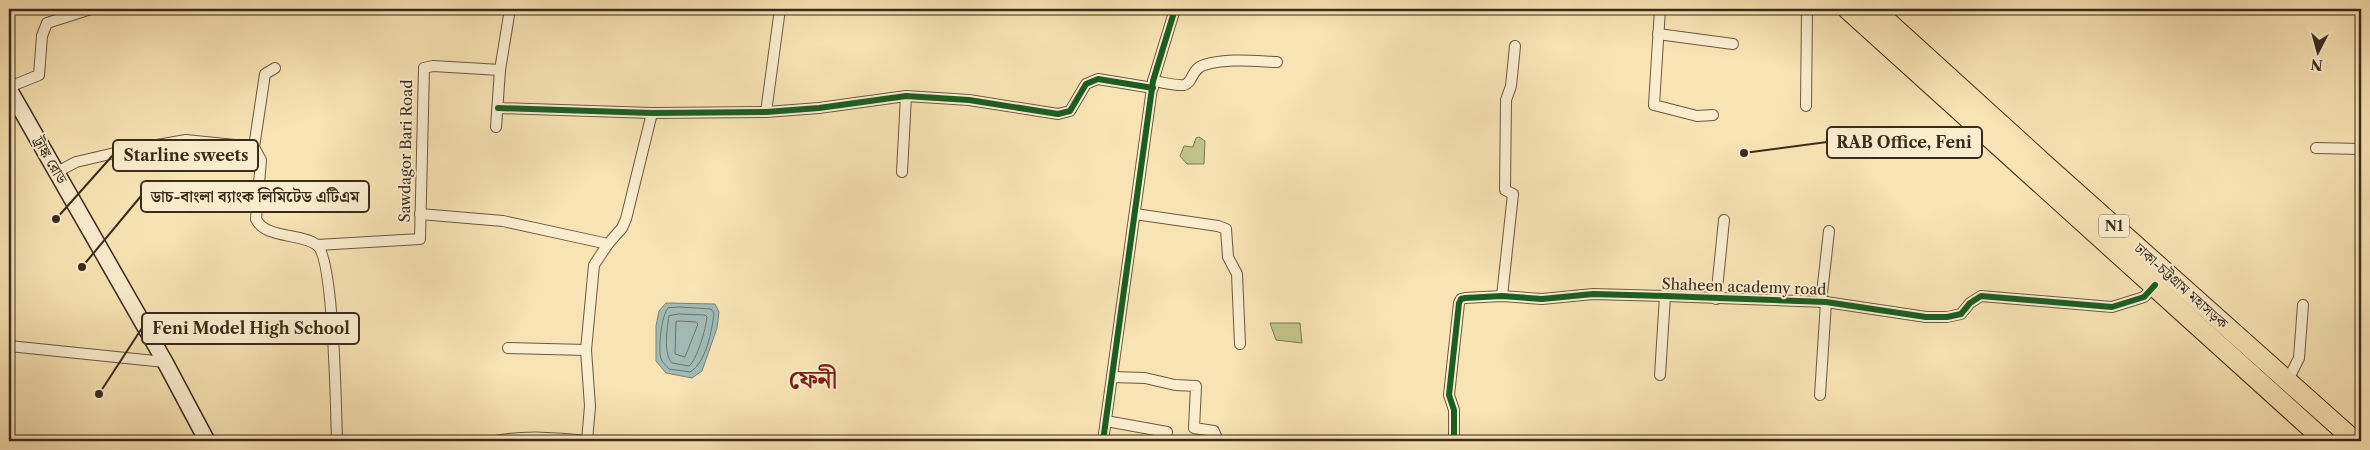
<svg xmlns="http://www.w3.org/2000/svg" width="2370" height="450" font-family="'Libre Caslon Text','Noto Serif Bengali',serif">
  <style>
    .green { fill: #c1c38a; stroke: #7e7752 }
    .water { fill: #a1bcb6; stroke: #788278 }
    .lines { fill: none; stroke-linecap: round; stroke-linejoin: round }
    .shore { stroke: #6e7468; stroke-width: 1 }
    .street-casing { stroke: #6a5941; stroke-width: 12 }
    .secondary-casing { stroke: #3b2b1b; stroke-width: 18 }
    .highway-casing { stroke: #3b2b1b; stroke-width: 21 }
    .street { stroke: #faedce; stroke-width: 10 }
    .secondary { stroke: #faedce; stroke-width: 15 }
    .highway { stroke: #f7e3b4; stroke-width: 19 }
    .cycleway-casing { stroke: #faedce; stroke-width: 9 }
    .cycleway { stroke: #1b5e20; stroke-width: 6 }
    .labels { text-anchor: middle; stroke-width: 4; stroke-linejoin: round; paint-order: stroke }
    .shield { fill: #faedce; stroke: #746551; stroke-width: 1 }
    .shield-label { font-size: 14px; font-weight: bold; fill: #3b2b1b }
    .street-label { font-size: 15px; fill: #3b2b1b; stroke: #faedce }
    .town-label { font-size: 25px; font-weight: bold; fill: #7a1f14; stroke: #faedce }
    .leader { fill: none; stroke: #3b2b1b; stroke-width: 2 }
    .callout-dot { fill: #3b2b1b; stroke: #faedce; stroke-width: 2 }
    .callout { fill: #faedce; stroke: #3b2b1b; stroke-width: 2 }
    .callout-label { font-size: 16px; text-anchor: middle; font-weight: bold; fill: #3b2b1b }
  </style>
  <rect width="100%" height="100%" fill="#f7e3b4"/>
  <filter id="stains"><feTurbulence type="fractalNoise" baseFrequency=".004" numOctaves="4"/><feColorMatrix values="0 0 0 0 .2 0 0 0 0 .09 0 0 0 0 .02 0 0 0 .5 -.17"/></filter>
  <radialGradient id="worn" r=".72"><stop offset=".6" stop-color="#630" stop-opacity="0"/><stop offset="1" stop-color="#630" stop-opacity=".3"/></radialGradient>
  <g class="green">
    <polygon points="1199,137 1205,141 1204,164 1187,164 1180,156 1184,146 1193,147 1196,138"/>
    <polygon points="1270,323 1300,323 1302,343 1276,340"/>
  </g>
  <polygon class="water" points="666,303 715,304 719,312 717,328 702,371 692,378 666,373 656,361 656,326 659,311"/>
  <g class="lines">
    <g class="shore">
      <path d="M 679,307 L 711,309 L 714,313 C 712,330 706,363 690,372 L 669,369 C 667,366 662,362 661,359 C 658,349 661,316 668,308 Z"/>
      <path d="M 679,314 L 705,315 L 707,317 C 706,328 697,360 689,366 L 672,363 C 663,353 667,329 669,316 Z"/>
      <polygon points="679,321 696,322 698,324 685,357 675,354 676,322"/>
    </g>
    <defs>
      <g id="street">
        <polyline points="1660,9 1654,105 1697,116 1713,115"/>
        <polyline points="1658,34 1733,44"/>
        <path d="M 275,68 L 265,74 L 254,147 L 261,160 L 256,219 C 265,239 302,233 317,245 C 334,259 336,412 337,441"/>
        <path d="M 1153,81 C 1162,82 1175,86 1184,85 C 1193,83 1191,69 1204,65 C 1227,58 1253,61 1277,62"/>
        <polyline points="9,87 39,75 42,36 47,23 91,9"/>
        <polyline points="1806,106 1807,9"/>
        <polyline points="498,108 652,113 766,112 819,108 906,96 969,100 1058,114 1070,111 1086,84 1098,79 1153,88"/>
        <polyline points="766,112 780,9"/>
        <polyline points="496,127 500,70 510,9"/>
        <polyline points="2316,148 2361,149"/>
        <polyline points="57,172 76,162 123,151 186,140 254,147"/>
        <polyline points="902,172 906,96"/>
        <polyline points="420,214 503,221 608,244"/>
        <polyline points="1135,214 1218,226 1226,229 1228,257 1237,274 1240,344"/>
        <polyline points="317,245 420,239 424,68 433,66 500,70"/>
        <polyline points="1502,296 1513,194 1505,190 1506,100 1511,86 1515,46"/>
        <polyline points="1716,299 1724,220"/>
        <polyline points="1821,302 1829,231"/>
        <polyline points="9,346 165,362"/>
        <polyline points="508,348 586,350"/>
        <polyline points="1660,375 1665,296"/>
        <polyline points="1112,377 1145,378 1175,385 1196,386 1194,428 1214,431 1218,441"/>
        <polyline points="2288,380 2299,358 2303,305"/>
        <polyline points="1820,395 1826,302"/>
        <polyline points="1106,421 1167,432"/>
        <path d="M 496,441 C 526,435 558,438 589,441"/>
        <polyline points="587,441 590,406 586,350 594,265 608,244 622,228 626,219 652,113"/>
        <polyline points="1103,441 1153,81 1175,9"/>
        <polyline points="1454,441 1454,410 1449,395 1459,303 1461,299 1465,298 1502,296 1542,299 1593,294 1665,296 1826,302 1926,317 1947,317 1961,314 1970,303 1981,296 2112,307 2144,297 2155,285"/>
      </g>
      <polyline id="secondary" points="9,89 165,362 207,441"/>
      <g id="highway">
        <polyline points="1847,9 2325,441"/>
        <polyline points="1874,9 2050,169 2355,441"/>
      </g>
    </defs>
    <use href="#street" class="street-casing"/>
    <use href="#secondary" class="secondary-casing"/>
    <use href="#highway" class="highway-casing"/>
    <use href="#street" class="street"/>
    <use href="#secondary" class="secondary"/>
    <use href="#highway" class="highway"/>
    <defs>
      <g id="cycleway">
        <polyline points="498,108 652,113 766,112 819,108 906,96 969,100 1058,114 1070,111 1086,84 1098,79 1153,88"/>
        <polyline points="1103,441 1153,81 1175,9"/>
        <polyline points="1454,441 1454,410 1449,395 1459,303 1461,299 1465,298 1502,296 1542,299 1593,294 1665,296 1826,302 1926,317 1947,317 1961,314 1970,303 1981,296 2112,307 2144,297 2155,285"/>
      </g>
    </defs>
    <use href="#cycleway" class="cycleway-casing"/>
    <use href="#cycleway" class="cycleway"/>
  </g>
  <g class="labels">
    <rect class="shield" x="2099" y="214.5" width="30" height="23" rx="4"/>
    <g class="shield-label">
      <text x="2114" y="231">N1</text>
    </g>
    <g class="street-label">
      <text transform="translate(406 151) rotate(-89)" y="5">Sawdagor Bari Road</text>
      <text transform="translate(50 160) rotate(60)" y="5">ট্রাঙ্ক রোড</text>
      <text transform="translate(2181 286) rotate(42)" y="5">ঢাকা-চট্টগ্রাম মহাসড়ক</text>
      <text transform="translate(1744 287) rotate(2)" y="5">Shaheen academy road</text>
    </g>
    <g class="town-label">
      <text x="813" y="388">ফেনী</text>
    </g>
  </g>
  <path class="leader" d="M1744 153L1827 142M56 219L113 155M82 267L141 196M99 394L142 328"/>
  <g class="callout-dot">
    <circle cx="1744" cy="153" r="5"/>
    <circle cx="56" cy="219" r="5"/>
    <circle cx="82" cy="267" r="5"/>
    <circle cx="99" cy="394" r="5"/>
  </g>
  <g class="callout">
    <rect x="1827" y="127" width="155" height="31" rx="5"/>
    <rect x="113" y="140" width="145" height="31" rx="5"/>
    <rect x="141" y="181" width="228" height="31" rx="5"/>
    <rect x="142" y="313" width="217" height="31" rx="5"/>
  </g>
  <g class="callout-label">
    <text x="1904" y="148">RAB Office, Feni</text>
    <text x="186" y="161">Starline sweets</text>
    <text x="255" y="202">ডাচ-বাংলা ব্যাংক লিমিটেড এটিএম</text>
    <text x="251" y="334">Feni Model High School</text>
  </g>
  <rect width="2370" height="450" fill="none" stroke="#f7e3b4" stroke-width="30"/>
  <rect x="10" y="10" width="2350" height="430" fill="none" stroke="#3b2b1b" stroke-width="2.5"/>
  <rect x="15" y="15" width="2340" height="420" fill="none" stroke="#3b2b1b"/>
  <g transform="translate(2318 52) rotate(186)" stroke="#faedce" stroke-width="4" paint-order="stroke">
  <path d="M0-4L9 19L0 12L-9 19Z" fill="#3b2b1b"/>
  <text y="-8" font-size="14" font-weight="bold" text-anchor="middle" fill="#3b2b1b">N</text>
  </g>
  <rect width="100%" height="100%" filter="url(#stains)"/>
  <rect width="100%" height="100%" fill="url(#worn)"/>
</svg>
